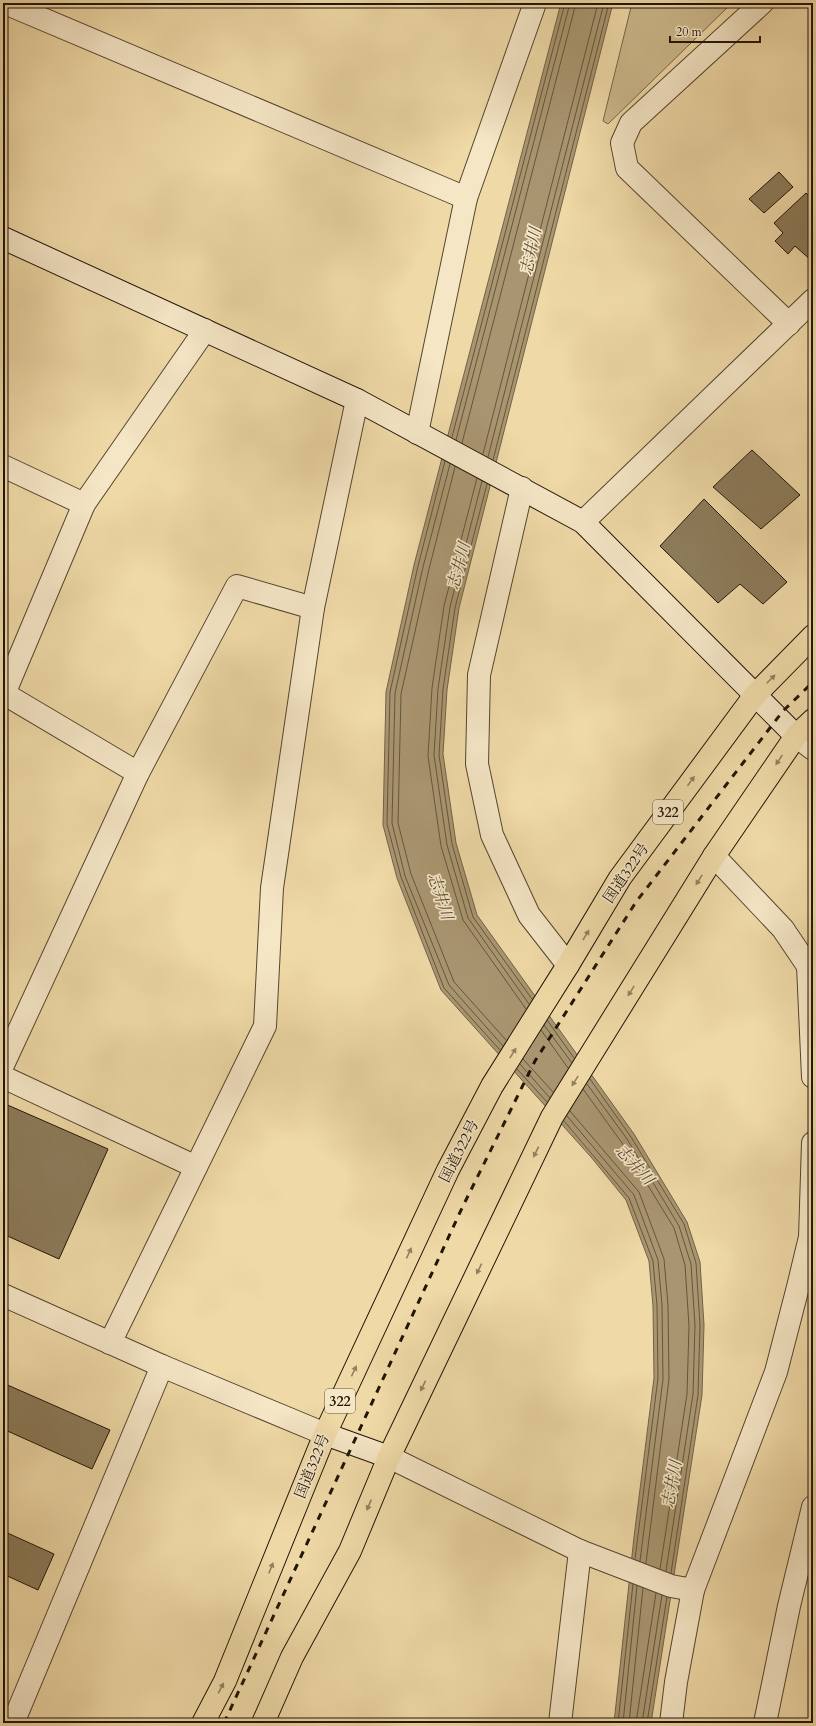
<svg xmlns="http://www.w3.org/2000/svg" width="816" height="1726" font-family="Cardo,'Noto Serif JP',serif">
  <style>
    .green { fill: #ccb88c; stroke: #76664a }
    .water { fill: #a99671; stroke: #726247 }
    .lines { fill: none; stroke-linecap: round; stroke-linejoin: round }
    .shore { stroke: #64563c; stroke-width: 1 }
    .building { fill: #8c7b5a; stroke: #201507 }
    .street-casing { stroke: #54462f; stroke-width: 24 }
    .secondary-casing { stroke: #201507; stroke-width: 24 }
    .highway-casing { stroke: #201507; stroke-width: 24 }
    .street { stroke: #f5e6c6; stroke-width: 22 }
    .secondary { stroke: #f5e6c6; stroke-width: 22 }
    .highway { stroke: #efd9a7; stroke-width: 22 }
    .rail { stroke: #201507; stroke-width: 3; stroke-dasharray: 7 7; stroke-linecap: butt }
    .oneway { fill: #92815f }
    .labels { text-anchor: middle; stroke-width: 3.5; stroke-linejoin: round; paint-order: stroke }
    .shield { fill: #f5e6c6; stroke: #605440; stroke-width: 1 }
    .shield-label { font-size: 14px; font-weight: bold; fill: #201507 }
    .street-label { font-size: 15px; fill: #201507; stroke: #f5e6c6 }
    .water-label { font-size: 16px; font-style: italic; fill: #574931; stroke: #f5e6c6 }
  </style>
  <rect width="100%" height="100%" fill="#efd9a7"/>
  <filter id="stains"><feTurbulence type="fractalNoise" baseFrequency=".005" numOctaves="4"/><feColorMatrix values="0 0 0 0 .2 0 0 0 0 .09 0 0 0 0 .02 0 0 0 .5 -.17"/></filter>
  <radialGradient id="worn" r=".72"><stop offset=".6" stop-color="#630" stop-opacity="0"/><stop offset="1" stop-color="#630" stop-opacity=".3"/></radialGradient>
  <polygon class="green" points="632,3 732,3 608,124 603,121"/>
  <polygon class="water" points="561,3 613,3 459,608 447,690 443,754 456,843 477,915 634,1134 687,1222 700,1262 704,1325 702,1395 651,1723 614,1723 634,1537 654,1378 653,1306 649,1261 626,1200 591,1157 441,990 397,878 383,825 386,692 414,565"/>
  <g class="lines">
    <g class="shore">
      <polyline points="452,437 565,3"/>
      <polyline points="456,440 570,3"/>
      <polyline points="462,443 576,3"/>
      <polyline points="483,454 598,3"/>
      <polyline points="488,457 604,3"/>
      <polyline points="493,460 609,3"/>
      <polyline points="445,461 418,566 390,692 387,824 401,877 444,988 500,1050"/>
      <polyline points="450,464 423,567 395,693 392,823 405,876 449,985 503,1046"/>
      <polyline points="455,467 429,569 401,694 398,823 411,874 454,982 506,1040"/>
      <polyline points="477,478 444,606 432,688 428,756 441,846 463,920 526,1009"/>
      <polyline points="482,481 450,607 438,689 434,755 447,845 468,918 529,1004"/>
      <polyline points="487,484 455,608 443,689 439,755 452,844 473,917 532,999"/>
      <polyline points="547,1020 574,1058"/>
      <polyline points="544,1025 572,1063"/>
      <polyline points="541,1030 568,1068"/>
      <polyline points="523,1059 553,1092"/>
      <polyline points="520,1064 550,1098"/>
      <polyline points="517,1069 547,1102"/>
      <polyline points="590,1079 631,1137 684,1224 696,1263 700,1325 698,1395 671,1573"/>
      <polyline points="587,1084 627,1139 679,1226 691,1264 695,1325 693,1394 666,1571"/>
      <polyline points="583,1089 622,1143 674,1228 685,1265 689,1326 687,1394 660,1569"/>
      <polyline points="570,1111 639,1192 664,1259 668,1305 669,1379 646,1563"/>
      <polyline points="567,1116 634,1195 658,1260 662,1305 663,1379 640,1561"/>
      <polyline points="564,1121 629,1198 653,1261 657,1305 658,1378 635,1559"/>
      <polyline points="618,1723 633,1584"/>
      <polyline points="623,1723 637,1586"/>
      <polyline points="629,1723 643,1588"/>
      <polyline points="636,1723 656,1593"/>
      <polyline points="642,1723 662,1595"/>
      <polyline points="647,1723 667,1597"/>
    </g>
  </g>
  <g class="building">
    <polygon points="779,172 793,187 764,213 749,199"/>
    <polygon points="806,193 813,200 813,262 795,246 788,254 775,241 783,233 774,223"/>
    <polygon points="752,450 800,495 761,529 713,487"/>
    <polygon points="704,499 787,582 763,604 740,584 718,603 660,546"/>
    <polygon points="3,1103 108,1149 59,1259 3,1234"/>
    <polygon points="3,1383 110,1430 92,1469 3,1429"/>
    <polygon points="3,1531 54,1554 38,1590 3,1574"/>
  </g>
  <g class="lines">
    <defs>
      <g id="street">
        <polyline points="5,3 466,198"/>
        <polyline points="762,3 631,123 622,143 627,168 789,324"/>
        <polyline points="417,433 466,198 535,3"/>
        <polyline points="3,466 84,504"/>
        <polyline points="522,488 479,675 477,764 492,835 529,915 568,965"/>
        <polyline points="583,522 813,300"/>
        <polyline points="3,693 138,773"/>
        <polyline points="4,694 84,504 205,330"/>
        <polyline points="796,736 813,749"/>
        <polyline points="714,856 783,929 808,966 813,1077"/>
        <polyline points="3,1065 138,773 237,586 313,608"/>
        <polyline points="3,1077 196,1167"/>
        <polyline points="3,1295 162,1366 325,1434"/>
        <polyline points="110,1343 265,1026 272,888 313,608 357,400"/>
        <polyline points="389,1457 580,1551 671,1586 693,1590"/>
        <polyline points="13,1723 162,1366"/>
        <polyline points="560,1723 580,1551"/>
        <polyline points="671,1723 676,1682 693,1590 776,1372 798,1287 810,1237 813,1143"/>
        <polyline points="765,1723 789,1606 813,1507"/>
      </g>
      <g id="secondary">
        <polyline points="3,238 357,400 583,522 796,736"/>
        <polyline points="325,1434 389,1457"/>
      </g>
      <g id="highway">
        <polyline points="203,1723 225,1681 325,1434 448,1170 492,1086 568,965 620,878 755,695 813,636"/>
        <polyline points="263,1723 292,1657 350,1551 389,1457 552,1117 714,856 796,736 813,720"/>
      </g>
    </defs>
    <use href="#street" class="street-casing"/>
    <use href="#secondary" class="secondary-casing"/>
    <use href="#highway" class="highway-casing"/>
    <use href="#street" class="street"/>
    <use href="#secondary" class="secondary"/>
    <use href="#highway" class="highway"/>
    <polyline class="rail" points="224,1723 462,1208 535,1061 636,902 783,711 813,682"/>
  </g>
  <defs><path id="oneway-solid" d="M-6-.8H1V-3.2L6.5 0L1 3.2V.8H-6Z"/></defs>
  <g class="oneway">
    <use href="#oneway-solid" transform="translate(771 679) rotate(-45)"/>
    <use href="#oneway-solid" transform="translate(779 760) rotate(124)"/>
    <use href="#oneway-solid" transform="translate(691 781) rotate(-54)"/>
    <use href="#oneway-solid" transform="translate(699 880) rotate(122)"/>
    <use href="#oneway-solid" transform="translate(586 935) rotate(-59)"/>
    <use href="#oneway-solid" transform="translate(631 991) rotate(122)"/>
    <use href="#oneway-solid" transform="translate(513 1053) rotate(-58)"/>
    <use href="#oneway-solid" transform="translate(575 1081) rotate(122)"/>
    <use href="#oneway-solid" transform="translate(536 1152) rotate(116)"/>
    <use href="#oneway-solid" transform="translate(409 1253) rotate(-65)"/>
    <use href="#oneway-solid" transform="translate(479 1269) rotate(116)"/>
    <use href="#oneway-solid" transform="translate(354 1371) rotate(-65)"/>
    <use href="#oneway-solid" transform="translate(423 1386) rotate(116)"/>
    <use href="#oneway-solid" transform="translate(369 1505) rotate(113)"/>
    <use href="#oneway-solid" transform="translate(271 1568) rotate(-68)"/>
    <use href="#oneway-solid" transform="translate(221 1688) rotate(-63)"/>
  </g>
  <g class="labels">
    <g class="shield">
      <rect x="653" y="800" width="30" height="24" rx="3"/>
      <rect x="325" y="1389" width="30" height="24" rx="3"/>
    </g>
    <g class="shield-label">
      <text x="668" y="817">322</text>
      <text x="340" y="1406">322</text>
    </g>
    <g class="street-label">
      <text transform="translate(626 873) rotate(-56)" y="5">国道322号</text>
      <text transform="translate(459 1151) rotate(-63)" y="5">国道322号</text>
      <text transform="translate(312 1466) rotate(-68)" y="5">国道322号</text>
    </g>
    <g class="water-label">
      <text transform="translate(530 251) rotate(-78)" y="6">志井川</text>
      <text transform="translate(458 566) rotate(-75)" y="6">志井川</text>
      <text transform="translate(441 896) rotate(72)" y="6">志井川</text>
      <text transform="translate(635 1164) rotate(48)" y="6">志井川</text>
      <text transform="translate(671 1484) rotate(-80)" y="6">志井川</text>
    </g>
  </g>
  <rect width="816" height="1726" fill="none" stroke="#efd9a7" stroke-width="16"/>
  <rect x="4" y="4" width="808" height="1718" fill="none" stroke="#201507" stroke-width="2"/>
  <rect x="8" y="8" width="800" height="1710" fill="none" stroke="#201507"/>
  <path d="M670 36v6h90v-6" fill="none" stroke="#201507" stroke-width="2"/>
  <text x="676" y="36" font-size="12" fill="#201507" stroke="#f5e6c6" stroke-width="3" paint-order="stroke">20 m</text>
  <rect width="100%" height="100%" filter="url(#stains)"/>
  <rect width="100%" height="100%" fill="url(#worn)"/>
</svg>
